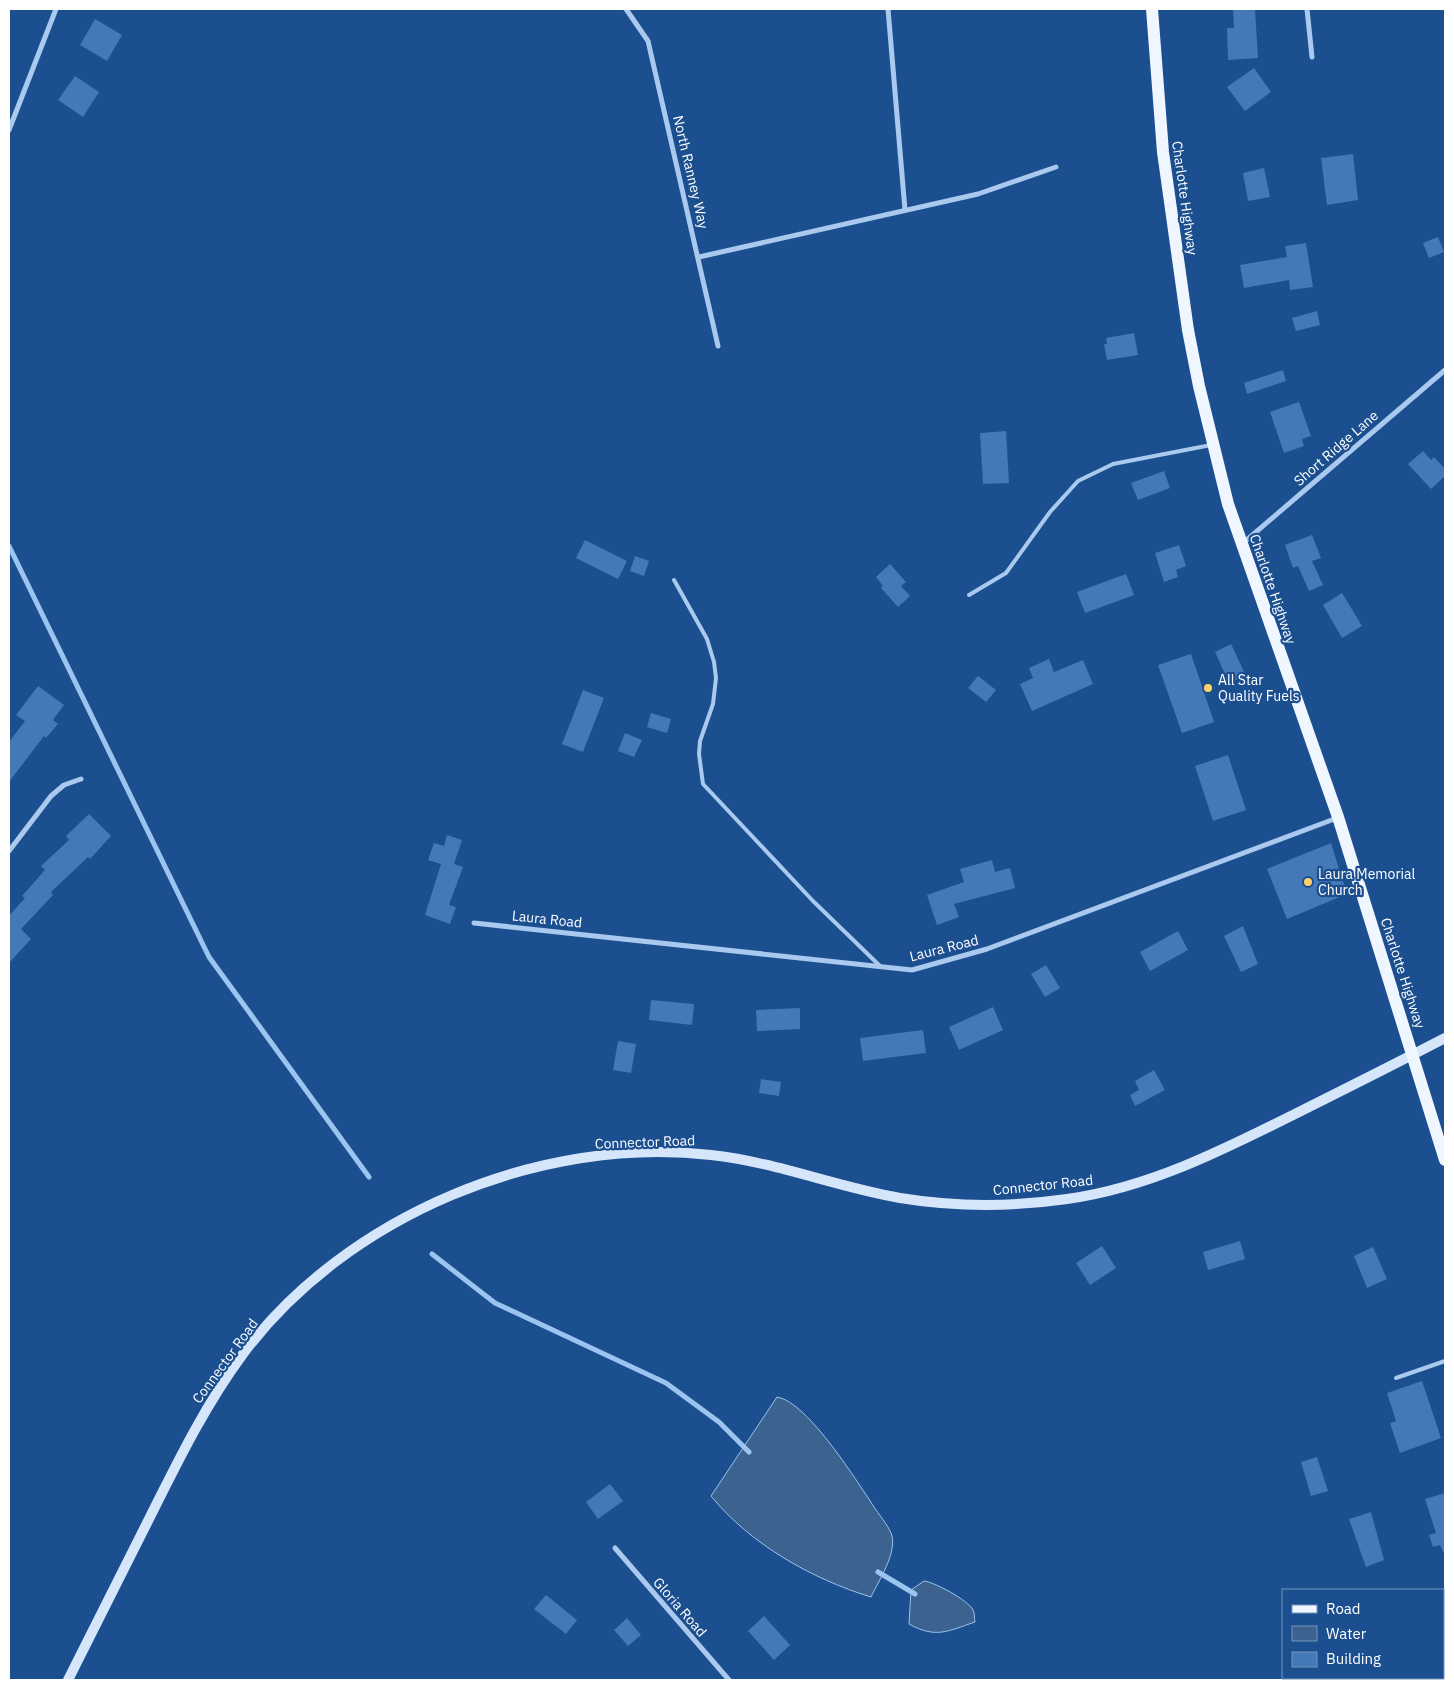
<svg xmlns="http://www.w3.org/2000/svg" width="1454" height="1689" font-family="'IBM Plex Sans',sans-serif">
  <style>
    .water { fill: #3c6290; stroke: #9cc4f0 }
    .lines { fill: none; stroke-linecap: round; stroke-linejoin: round }
    .stream { stroke: #9cc4f0; stroke-width: 5 }
    .building { fill: #4478b7 }
    .lane { stroke: #a9c9ee; stroke-width: 4 }
    .street { stroke: #a9c9ee; stroke-width: 5 }
    .secondary { stroke: #d6e6fa; stroke-width: 10 }
    .primary { stroke: #f0f6ff; stroke-width: 12 }
    .poi-dot { fill: #ffd166; stroke: #1b4f8f; stroke-width: 2 }
    .labels { text-anchor: middle; stroke-width: 4.5; stroke-linejoin: round; paint-order: stroke }
    .street-label { font-size: 14px; fill: #fff; stroke: #1b4f8f }
    .poi-label { font-size: 14px; fill: #fff; stroke: #1b4f8f; text-anchor: start }
  </style>
  <rect width="100%" height="100%" fill="#1b4f8f"/>
  <g class="water">
    <path d="M 777,1397 C 808,1402 858,1483 876,1510 C 881,1517 890,1528 892,1536 C 896,1555 879,1580 871,1597 C 812,1579 750,1544 711,1496 Z"/>
    <path d="M 924,1581 C 934,1582 968,1600 973,1610 C 975,1613 974,1619 975,1622 C 948,1631 936,1639 909,1624 L 911,1590 Z"/>
  </g>
  <g class="lines">
    <g class="stream">
      <polyline points="9,546 209,957 369,1177"/>
      <polyline points="432,1254 495,1303 666,1383 719,1422 749,1452"/>
      <polyline points="878,1572 915,1594"/>
    </g>
  </g>
  <g class="building">
    <polygon points="1233,9 1255,9 1258,58 1228,60 1227,28 1234,28"/>
    <polygon points="95,19 122,35 107,61 80,45"/>
    <polygon points="1254,68 1271,92 1245,111 1227,87"/>
    <polygon points="75,76 99,92 83,117 58,100"/>
    <polygon points="1353,154 1358,200 1327,205 1321,158"/>
    <polygon points="1264,168 1270,197 1248,201 1243,173"/>
    <polygon points="1438,237 1444,252 1429,258 1423,243"/>
    <polygon points="1306,243 1313,287 1290,290 1289,280 1244,288 1240,265 1287,257 1285,246"/>
    <polygon points="1317,311 1320,325 1296,331 1292,318"/>
    <polygon points="1134,333 1138,355 1107,360 1104,344 1107,344 1106,338"/>
    <polygon points="1283,370 1286,381 1247,394 1244,383"/>
    <polygon points="1299,402 1311,436 1302,439 1304,446 1284,453 1270,412"/>
    <polygon points="1006,431 1009,483 983,484 980,433"/>
    <polygon points="1423,451 1431,460 1434,457 1445,469 1445,476 1431,489 1408,464"/>
    <polygon points="1164,471 1170,488 1138,500 1131,483"/>
    <polygon points="1312,535 1321,558 1312,561 1323,585 1309,591 1298,566 1293,568 1285,545"/>
    <polygon points="585,540 627,561 618,579 576,558"/>
    <polygon points="1179,545 1186,566 1176,570 1178,577 1164,582 1155,553"/>
    <polygon points="635,556 649,561 644,576 630,571"/>
    <polygon points="890,564 906,582 901,586 910,596 898,607 881,588 883,586 876,577"/>
    <polygon points="1126,574 1134,595 1085,613 1077,592"/>
    <polygon points="1342,593 1362,626 1342,638 1323,605"/>
    <polygon points="1231,644 1246,676 1229,683 1215,652"/>
    <polygon points="1191,654 1214,722 1182,733 1158,665"/>
    <polygon points="1049,659 1054,672 1083,660 1093,684 1032,711 1020,684 1033,678 1029,668"/>
    <polygon points="978,676 996,690 986,702 968,688"/>
    <polygon points="38,686 64,705 53,720 58,724 46,738 44,736 9,782 9,742 25,721 16,715"/>
    <polygon points="583,690 604,698 583,752 562,744"/>
    <polygon points="651,713 671,719 667,733 647,727"/>
    <polygon points="625,733 642,740 634,757 618,751"/>
    <polygon points="1228,755 1246,810 1213,821 1195,766"/>
    <polygon points="89,814 111,836 90,859 88,857 51,892 53,895 21,929 31,939 9,963 9,916 25,898 22,896 45,870 41,866 69,840 66,836"/>
    <polygon points="447,835 462,840 454,864 463,867 449,905 456,907 450,924 425,915 441,864 428,860 434,843 444,846"/>
    <polygon points="1331,843 1347,894 1287,919 1267,869"/>
    <polygon points="992,860 995,872 1010,868 1015,888 954,904 959,917 937,925 927,895 964,882 960,869"/>
    <polygon points="1243,926 1258,964 1241,972 1224,936"/>
    <polygon points="1178,931 1188,950 1150,971 1140,952"/>
    <polygon points="1046,965 1060,988 1045,997 1031,974"/>
    <polygon points="651,1000 694,1004 692,1025 649,1020"/>
    <polygon points="993,1007 1003,1030 959,1050 949,1027"/>
    <polygon points="800,1008 800,1029 757,1031 756,1010"/>
    <polygon points="923,1030 926,1053 863,1061 860,1038"/>
    <polygon points="618,1041 636,1044 631,1073 613,1070"/>
    <polygon points="1154,1070 1165,1090 1135,1106 1130,1095 1139,1090 1135,1081"/>
    <polygon points="761,1079 781,1082 779,1096 759,1093"/>
    <polygon points="1240,1241 1245,1259 1208,1270 1203,1252"/>
    <polygon points="1102,1246 1116,1268 1090,1285 1076,1263"/>
    <polygon points="1373,1247 1387,1279 1367,1288 1354,1256"/>
    <polygon points="1422,1381 1441,1438 1400,1453 1390,1423 1396,1421 1387,1393"/>
    <polygon points="1317,1457 1328,1491 1311,1496 1301,1462"/>
    <polygon points="610,1484 623,1501 598,1519 586,1502"/>
    <polygon points="1445,1493 1445,1552 1443,1552 1440,1545 1433,1547 1429,1535 1436,1533 1425,1499"/>
    <polygon points="1371,1512 1384,1560 1366,1567 1349,1519"/>
    <polygon points="546,1595 577,1620 566,1634 534,1609"/>
    <polygon points="764,1616 790,1645 774,1660 748,1631"/>
    <polygon points="627,1618 641,1635 628,1646 614,1630"/>
  </g>
  <g class="lines">
    <g class="lane">
      <polyline points="674,580 707,639 714,662 716,678 713,704 700,741 699,754 703,784 813,901 880,966"/>
      <polyline points="969,595 1006,573 1050,512 1078,481 1113,464 1211,445"/>
      <polyline points="1396,1378 1445,1361"/>
    </g>
    <g class="street">
      <polyline points="626,9 648,41 718,346"/>
      <polyline points="888,9 905,210"/>
      <polyline points="1307,9 1312,57"/>
      <polyline points="9,130 56,9"/>
      <polyline points="699,257 978,194 1056,167"/>
      <polyline points="1242,544 1445,370"/>
      <polyline points="9,851 51,796 64,785 81,779"/>
      <polyline points="474,923 912,970 987,949 1337,818"/>
      <polyline points="615,1548 729,1680"/>
    </g>
    <path class="secondary" d="M 68,1680 C 96,1625 123,1570 151,1515 C 179,1459 206,1404 243,1354 C 346,1216 540,1135 711,1155 C 776,1162 836,1187 900,1198 C 955,1207 1011,1207 1067,1199 C 1148,1188 1223,1150 1295,1114 C 1345,1089 1395,1064 1445,1038"/>
    <polyline class="primary" points="1152,9 1163,152 1188,330 1199,386 1228,504 1338,817 1445,1160"/>
  </g>
  <g class="poi-dot">
    <circle cx="1208" cy="688" r="5"/>
    <circle cx="1308" cy="882" r="5"/>
  </g>
  <g class="labels">
    <g class="street-label">
      <text transform="translate(691 172) rotate(77)" y="5">North Ranney Way</text>
      <text transform="translate(1185 198) rotate(82)" y="5">Charlotte Highway</text>
      <text transform="translate(1336 448) rotate(-41)" y="5">Short Ridge Lane</text>
      <text transform="translate(1273 589) rotate(71)" y="5">Charlotte Highway</text>
      <text transform="translate(547 919) rotate(6)" y="5">Laura Road</text>
      <text transform="translate(944 948) rotate(-14)" y="5">Laura Road</text>
      <text transform="translate(1403 973) rotate(72)" y="5">Charlotte Highway</text>
      <text transform="translate(645 1142) rotate(-2)" y="5">Connector Road</text>
      <text transform="translate(1043 1185) rotate(-6)" y="5">Connector Road</text>
      <text transform="translate(225 1361) rotate(-54)" y="5">Connector Road</text>
      <text transform="translate(680 1607) rotate(49)" y="5">Gloria Road</text>
    </g>
    <g class="poi-label">
      <text x="1218" y="685">All Star<tspan x="1218" dy="16">Quality Fuels</tspan></text>
      <text x="1318" y="879">Laura Memorial<tspan x="1318" dy="16">Church</tspan></text>
    </g>
  </g>
  <rect width="1454" height="1689" fill="none" stroke="#ffffff" stroke-width="20"/>
  <rect x="1282" y="1589" width="162" height="90" fill="#1b4f8f" stroke="#7695bc"/>
  <rect x="1292" y="1605" width="25" height="8" fill="#f0f6ff" stroke="#7695bc"/>
  <text x="1326" y="1614" font-size="15" fill="#ffffff">Road</text>
  <rect x="1292" y="1626" width="25" height="15" fill="#3c6290" stroke="#7695bc"/>
  <text x="1326" y="1639" font-size="15" fill="#ffffff">Water</text>
  <rect x="1292" y="1652" width="25" height="15" fill="#4478b7" stroke="#7695bc"/>
  <text x="1326" y="1664" font-size="15" fill="#ffffff">Building</text>
</svg>
